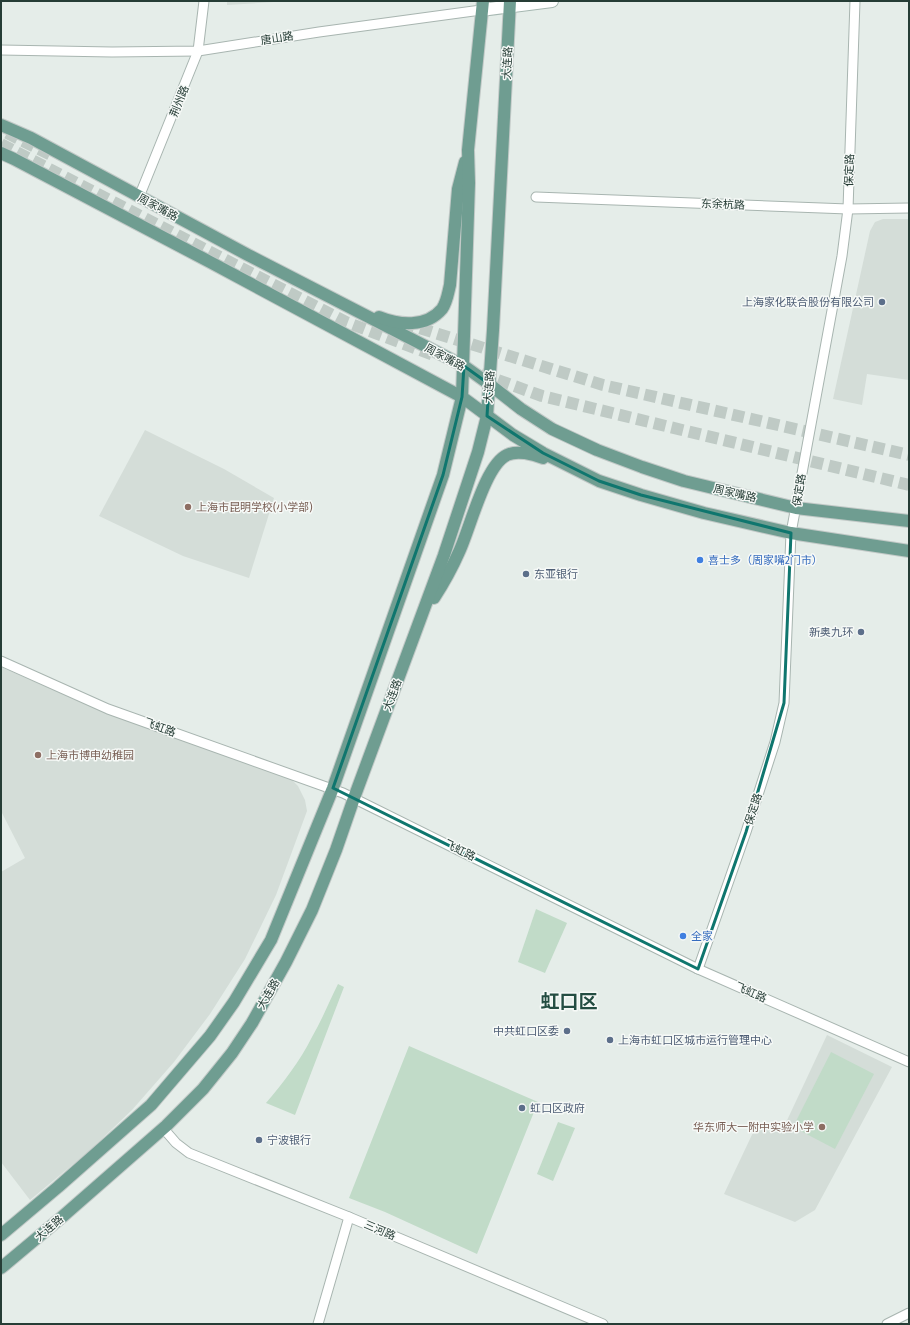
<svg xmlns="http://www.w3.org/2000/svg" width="910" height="1325" font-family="'Fira Sans Condensed','Noto Sans SC',sans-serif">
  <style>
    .built { fill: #d4ddd8 }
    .green { fill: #c1dbc8 }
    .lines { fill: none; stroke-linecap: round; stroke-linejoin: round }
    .highway-tunnel { stroke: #bfcac5; stroke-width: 12; stroke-dasharray: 12 6; stroke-linecap: butt }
    .street-casing { stroke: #a8b5b0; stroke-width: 11 }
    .secondary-casing { stroke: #a5b7b1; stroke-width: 14 }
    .primary-casing { stroke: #c2c9c7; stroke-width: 14 }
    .street { stroke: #fff; stroke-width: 9 }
    .secondary { stroke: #fff; stroke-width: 12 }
    .primary { stroke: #6f9d91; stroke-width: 12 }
    .marked { fill: none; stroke: #0f766e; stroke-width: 3; stroke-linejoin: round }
    .service-dot { fill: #5c6f8a; stroke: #f6f9f7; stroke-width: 1.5 }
    .education-dot { fill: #8d6e63; stroke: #f6f9f7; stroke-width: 1.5 }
    .shop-dot { fill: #3f7fe0; stroke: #f6f9f7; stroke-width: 1.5 }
    .labels { text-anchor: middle; stroke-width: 3; stroke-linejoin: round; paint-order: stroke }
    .street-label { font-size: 11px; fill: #263d36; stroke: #f6f9f7 }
    .service-label { font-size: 11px; fill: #4e5e75; stroke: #f6f9f7; text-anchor: start }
    .education-label { font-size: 11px; fill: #785e54; stroke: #f6f9f7; text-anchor: start }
    .shop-label { font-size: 11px; fill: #366cbe; stroke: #f6f9f7; text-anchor: start }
    .town-label { font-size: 19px; font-weight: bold; fill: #244d42; stroke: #f6f9f7 }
  </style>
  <rect width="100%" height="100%" fill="#e5ede9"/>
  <g class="built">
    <polygon points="227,1 289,1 227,5"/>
    <polygon points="883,219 909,219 909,380 867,374 862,405 833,399 870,231 875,222"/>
    <polygon points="145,430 224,469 274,498 249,578 183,556 99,516"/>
    <polygon points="1,667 88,705 288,776 298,786 305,800 307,811 276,895 245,959 210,1014 174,1062 132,1110 89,1151 30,1200 1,1162 1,872 25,858 1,811"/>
    <polygon points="827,1035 892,1067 815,1210 795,1222 724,1194 758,1122 782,1131"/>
  </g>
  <g class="green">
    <polygon points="536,909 567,923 545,973 518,962"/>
    <path d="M 338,984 L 344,987 L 295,1115 L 266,1103 C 283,1083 300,1061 312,1037 C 322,1020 329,1002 338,984 Z"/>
    <polygon points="409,1046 538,1102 477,1254 385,1212 349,1198"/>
    <polygon points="831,1052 874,1074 835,1149 793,1127"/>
    <polygon points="558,1122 575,1128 553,1181 537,1174"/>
  </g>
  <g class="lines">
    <g class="highway-tunnel">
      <polyline points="7,133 55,157"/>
      <polyline points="1,144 346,322 436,356"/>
      <polyline points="403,323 603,385 909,455"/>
      <polyline points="481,374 542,396 909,485"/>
    </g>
    <defs>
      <g id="street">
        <polyline points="1,50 112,52 198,51 319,32 481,10"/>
        <polyline points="139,197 198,51 204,1"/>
        <polyline points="536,197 848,209 909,208"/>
        <polyline points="1,661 108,709 343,793 698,969 909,1062"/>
        <polyline points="698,969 746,832 775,742 784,703 791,533 842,256 848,209 855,1"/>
        <polyline points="163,1128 176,1143 189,1153 349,1217 603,1324"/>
        <polyline points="318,1324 349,1217"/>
        <polyline points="887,1324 909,1313"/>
      </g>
      <polyline id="secondary" points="481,10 552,1"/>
      <g id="primary">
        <polyline points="1,125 31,138 248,255 464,366 489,384 521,409 552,429 597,450 642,467 684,481 796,508 909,521"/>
        <polyline points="1,153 14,159 210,262 462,397 513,435 543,453 599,481 641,495 704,513 791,533 909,551"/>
        <path d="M 379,317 C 399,325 426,328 442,309 C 447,302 448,293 450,285 L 458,189 L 465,162"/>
        <path d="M 434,598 C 443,584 452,568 459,552 C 470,529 485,465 507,455 C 517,450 533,454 543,458"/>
        <polyline points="1,1235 58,1187 151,1105 210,1036 234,1002 271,940 333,788 443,475 462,397 469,183 468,150 483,1"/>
        <polyline points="1,1268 62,1217 166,1126 203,1089 232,1053 252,1023 286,962 312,910 336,850 354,798 444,555 478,452 487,416 493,330 510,1"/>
      </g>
    </defs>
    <use href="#street" class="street-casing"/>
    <use href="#secondary" class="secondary-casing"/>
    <use href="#primary" class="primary-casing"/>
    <use href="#street" class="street"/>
    <use href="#secondary" class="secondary"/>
    <use href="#primary" class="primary"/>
  </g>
  <path class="marked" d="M 464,366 L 489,384 L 487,416 L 543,453 L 599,481 L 641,495 L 791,533 L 784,703 L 746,832 L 698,969 L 333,788 L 443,475 L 462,397 Z"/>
  <g class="service-dot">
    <circle cx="882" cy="302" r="4"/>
    <circle cx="526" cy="574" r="4"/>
    <circle cx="861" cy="632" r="4"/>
    <circle cx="567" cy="1031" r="4"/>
    <circle cx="610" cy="1040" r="4"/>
    <circle cx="522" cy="1108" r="4"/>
    <circle cx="259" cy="1140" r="4"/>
  </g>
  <g class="education-dot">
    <circle cx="188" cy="507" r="4"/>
    <circle cx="38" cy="755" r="4"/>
    <circle cx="822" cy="1127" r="4"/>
  </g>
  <g class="shop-dot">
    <circle cx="700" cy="560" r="4"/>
    <circle cx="683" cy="936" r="4"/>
  </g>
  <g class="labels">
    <g class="street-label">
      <text transform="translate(277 38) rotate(-9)" y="4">唐山路</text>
      <text transform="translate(507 63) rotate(-87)" y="4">大连路</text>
      <text transform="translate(179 101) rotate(-68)" y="4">荆州路</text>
      <text transform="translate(849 170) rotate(-88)" y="4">保定路</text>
      <text transform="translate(723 204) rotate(2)" y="4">东余杭路</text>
      <text transform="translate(158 207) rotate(28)" y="4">周家嘴路</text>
      <text transform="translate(445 357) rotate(28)" y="4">周家嘴路</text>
      <text transform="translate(489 387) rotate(-86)" y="4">大连路</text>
      <text transform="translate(799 490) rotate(-81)" y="4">保定路</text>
      <text transform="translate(735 493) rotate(13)" y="4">周家嘴路</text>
      <text transform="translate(392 695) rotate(-70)" y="4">大连路</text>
      <text transform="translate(160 727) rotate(20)" y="4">飞虹路</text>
      <text transform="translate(753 809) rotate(-72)" y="4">保定路</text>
      <text transform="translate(460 850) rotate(26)" y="4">飞虹路</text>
      <text transform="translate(751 992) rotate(24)" y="4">飞虹路</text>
      <text transform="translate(268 994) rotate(-60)" y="4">大连路</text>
      <text transform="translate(49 1228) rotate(-40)" y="4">大连路</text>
      <text transform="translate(380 1230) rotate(23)" y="4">三河路</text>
    </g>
    <g class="service-label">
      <text x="874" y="306" text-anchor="end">上海家化联合股份有限公司</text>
      <text x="534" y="578">东亚银行</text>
      <text x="853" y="636" text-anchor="end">新奥九环</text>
      <text x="559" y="1035" text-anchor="end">中共虹口区委</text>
      <text x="618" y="1044">上海市虹口区城市运行管理中心</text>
      <text x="530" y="1112">虹口区政府</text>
      <text x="267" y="1144">宁波银行</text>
    </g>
    <g class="education-label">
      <text x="196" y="511">上海市昆明学校(小学部)</text>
      <text x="46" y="759">上海市博申幼稚园</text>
      <text x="814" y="1131" text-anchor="end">华东师大一附中实验小学</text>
    </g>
    <g class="shop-label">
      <text x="708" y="564">喜士多（周家嘴2门市）</text>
      <text x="691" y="940">全家</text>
    </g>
    <g class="town-label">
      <text x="569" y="1008">虹口区</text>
    </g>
  </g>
  <rect width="910" height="1325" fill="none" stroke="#263d36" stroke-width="4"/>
</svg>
